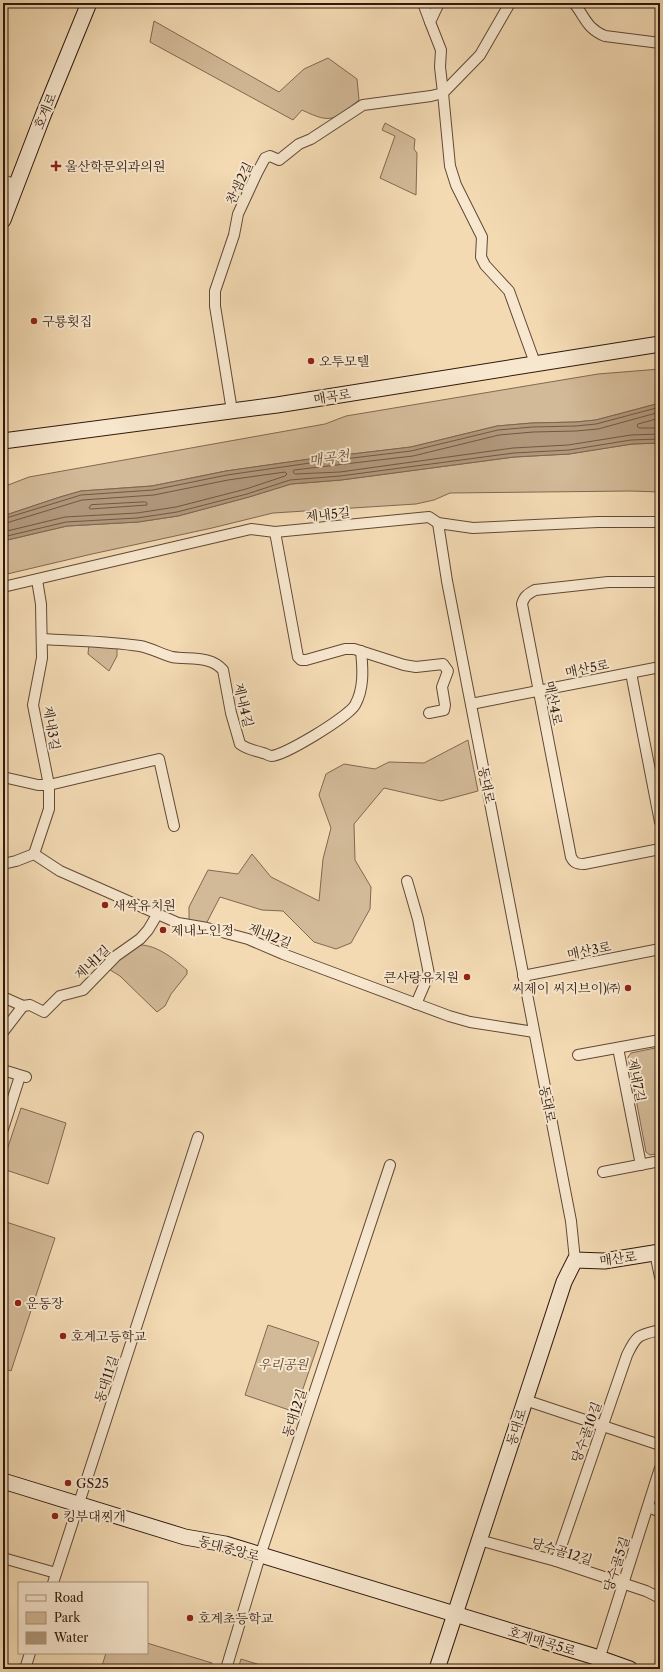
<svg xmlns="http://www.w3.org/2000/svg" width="663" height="1672" font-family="'Libre Caslon Text','Noto Serif KR',serif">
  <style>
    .green { fill: #d2b997; stroke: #816852 }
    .water { fill: #b1987b; stroke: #7d654f }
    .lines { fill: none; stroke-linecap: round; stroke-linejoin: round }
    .shore { stroke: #705844; stroke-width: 1 }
    .street-casing { stroke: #614836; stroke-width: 12 }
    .secondary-casing { stroke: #30180d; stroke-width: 17 }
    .street { stroke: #f7e7ce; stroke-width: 10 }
    .secondary { stroke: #f7e7ce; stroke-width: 15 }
    .poi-dot { fill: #8f2418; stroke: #f7e7ce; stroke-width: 1.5 }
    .labels { text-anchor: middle; stroke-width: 4; stroke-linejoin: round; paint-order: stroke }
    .street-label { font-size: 13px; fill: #30180d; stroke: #f7e7ce }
    .poi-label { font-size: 13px; fill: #30180d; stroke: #f7e7ce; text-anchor: start }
    .park-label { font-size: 13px; font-style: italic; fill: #614836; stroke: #f7e7ce }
    .water-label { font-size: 14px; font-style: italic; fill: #644b39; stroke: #f7e7ce }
  </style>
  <rect width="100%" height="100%" fill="#f3dab3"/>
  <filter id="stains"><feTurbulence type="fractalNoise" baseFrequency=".005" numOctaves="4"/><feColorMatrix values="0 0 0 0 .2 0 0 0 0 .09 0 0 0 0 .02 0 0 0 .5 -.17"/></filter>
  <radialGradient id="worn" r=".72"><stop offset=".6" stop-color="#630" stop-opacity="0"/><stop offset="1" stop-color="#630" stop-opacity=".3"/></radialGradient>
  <g class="green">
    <path d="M 154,21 L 279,92 L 304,69 L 328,58 L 357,79 L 359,100 C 334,119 333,125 302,110 L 293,120 L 150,42 Z"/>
    <polygon points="385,123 415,139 414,149 417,153 416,195 380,178 395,136 382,130"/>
    <polygon points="660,369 660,403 596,420 576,422 532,423 497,426 411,447 310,459 226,471 152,486 81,491 60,497 3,516 3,487 29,477 325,424 346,416 598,374"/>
    <polygon points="660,443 660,492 631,491 450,493 434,500 416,504 273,513 212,528 92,554 3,575 3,541 67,526 138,522 178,516 249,497 291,484 341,480 514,457 569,454 632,444"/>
    <polygon points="89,644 117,647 117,656 109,671 88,654"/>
    <polygon points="468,740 478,791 441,801 384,788 354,824 355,860 371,887 370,909 351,943 336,949 314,942 283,911 262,910 220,897 206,924 189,920 189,907 208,870 238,874 252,854 271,877 319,901 323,859 331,828 319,795 326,774 344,764 375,769 389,762 424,763"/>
    <path d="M 140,945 C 157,945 174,959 187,970 L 187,974 L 171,994 L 165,1006 L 157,1012 L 120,976 L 107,968 Z"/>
    <polygon points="660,1047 660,1153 650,1155 646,1152 628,1057 631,1053"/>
    <polygon points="21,1108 66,1123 48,1184 3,1169 3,1162"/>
    <polygon points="3,1221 55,1238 11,1371 3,1368"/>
    <polygon points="268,1325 319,1342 295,1412 245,1395"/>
    <polygon points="147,1643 212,1663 211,1669 101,1669 106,1653 147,1653"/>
    <polygon points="241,1659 273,1669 238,1669"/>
  </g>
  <polygon class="water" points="660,403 660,443 632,444 569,454 514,457 341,480 291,484 249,497 178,516 138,522 67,526 3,541 3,516 60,497 81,491 152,486 226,471 310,459 411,447 497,426 532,423 576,422 596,420"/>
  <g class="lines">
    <g class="shore">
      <polyline points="660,412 598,429 576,431 533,432 499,435 413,456 294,470 293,472 295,474 340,472 513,448 568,445 631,435 660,434"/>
      <polyline points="660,418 638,424 637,426 639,428 660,428"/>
      <polygon points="145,502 147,503 147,505 91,509 89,508 91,505"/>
      <polyline points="3,519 81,495 153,490 227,475 310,463 411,451 498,430 532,427 576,426 596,424 660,407"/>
      <polyline points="3,524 82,500 154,495 228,480 285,472 287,474 285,476 246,489 176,507 137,513 65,517 3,532"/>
      <polyline points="3,537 66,522 137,518 177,512 247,494 290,480 340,476 514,453 569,450 631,440 660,439"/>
    </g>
    <defs>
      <g id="street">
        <polyline points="423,3 430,22"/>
        <polyline points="510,3 480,55 443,93 450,166 456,185 482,237 481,257 485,265 509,291 535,363"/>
        <path d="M 574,3 C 585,17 587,29 605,36 L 660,43"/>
        <polyline points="3,180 16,185"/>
        <polyline points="232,411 215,306 215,291 234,235 238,214 257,173 265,158 270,156 279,160 299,144 311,139 363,105 431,96 443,93 440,67 441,50 430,22 439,3"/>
        <polyline points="438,523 447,581 571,1221 575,1260"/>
        <polyline points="275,532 298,657 301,660 306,660 345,649 354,649 404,665 416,667 443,664 448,671 442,687 445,705 444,710 429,713"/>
        <path d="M 660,582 L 608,582 L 535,590 C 528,594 524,596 522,604 L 571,857 C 574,863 577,864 584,864 L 660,849"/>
        <polyline points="3,587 251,529 275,532 429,517 438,523 473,528 598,522 660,522"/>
        <path d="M 42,639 C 74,641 108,641 140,646 C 151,648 161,654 172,657 C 189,660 210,655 223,670 L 231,713 L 240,744 C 248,750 254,750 263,753 C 265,753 269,756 271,756 C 284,756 348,717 355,705 C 364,689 363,670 361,651"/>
        <polyline points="631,673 660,822"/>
        <polyline points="471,704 660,667"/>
        <polyline points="3,777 38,785 49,785 159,759 174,826"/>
        <polyline points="34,854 49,809 49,785 33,705 42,658 41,604 37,580"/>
        <polyline points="3,864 16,861 34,854 60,871 178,923 207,928 248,939 283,954 449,1016 470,1022 534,1032"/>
        <polyline points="407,881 418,919 429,974 416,1004"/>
        <polyline points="523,976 660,949"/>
        <polyline points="3,997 23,1006"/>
        <polyline points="3,1032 23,1006 30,1005 44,1012 60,996 83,990 116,956 140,939 148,930 157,915"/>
        <polyline points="618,1048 641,1165"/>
        <polyline points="578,1055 660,1040"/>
        <polyline points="3,1070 26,1077"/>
        <polyline points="3,1129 20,1076"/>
        <polyline points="603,1172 660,1161"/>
        <polyline points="655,1253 660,1277"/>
        <polyline points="525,1400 660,1445"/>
        <polyline points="648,1507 660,1512"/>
        <polyline points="479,1540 556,1561 646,1591 660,1598"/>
        <polyline points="3,1558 56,1573"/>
        <path d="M 556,1561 L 627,1355 C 637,1334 639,1335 660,1330"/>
        <polyline points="53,1583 198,1137"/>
        <polyline points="25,1669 30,1653"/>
        <polyline points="226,1669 260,1556 390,1165"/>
        <polyline points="596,1669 660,1468"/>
      </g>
      <g id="secondary">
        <polyline points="3,220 44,113 89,3"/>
        <polyline points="3,441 277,405 660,344"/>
        <polyline points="3,1481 185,1537 225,1544 599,1658 630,1669"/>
        <polyline points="437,1669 564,1282 575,1260 604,1261 660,1252"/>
      </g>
    </defs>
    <use href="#street" class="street-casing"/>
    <use href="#secondary" class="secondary-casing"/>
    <use href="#street" class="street"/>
    <use href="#secondary" class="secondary"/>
  </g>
  <g class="poi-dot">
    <path d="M54 160h4v4h4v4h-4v4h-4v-4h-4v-4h4z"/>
    <circle cx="34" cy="321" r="4"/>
    <circle cx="311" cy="361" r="4"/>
    <circle cx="105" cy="905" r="4"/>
    <circle cx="163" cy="930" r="4"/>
    <circle cx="467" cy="977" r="4"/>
    <circle cx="628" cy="988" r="4"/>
    <circle cx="18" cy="1303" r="4"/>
    <circle cx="63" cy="1336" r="4"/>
    <circle cx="68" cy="1483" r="4"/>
    <circle cx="55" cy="1516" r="4"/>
    <circle cx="190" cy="1618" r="4"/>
  </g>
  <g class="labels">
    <g class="street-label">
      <text transform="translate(45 111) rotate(-68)" y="5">호계로</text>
      <text transform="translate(239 183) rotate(-65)" y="5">찬샘2길</text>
      <text transform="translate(332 396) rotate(-9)" y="5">매곡로</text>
      <text transform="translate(328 514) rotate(-6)" y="5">제내5길</text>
      <text transform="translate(587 668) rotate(-11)" y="5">매산5로</text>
      <text transform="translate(554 703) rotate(79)" y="5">매산4로</text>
      <text transform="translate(244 705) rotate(77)" y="5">제내4길</text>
      <text transform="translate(52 728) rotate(80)" y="5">제내3길</text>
      <text transform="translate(487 785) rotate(79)" y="5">동대로</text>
      <text transform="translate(270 935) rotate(22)" y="5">제내2길</text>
      <text transform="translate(589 950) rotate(-11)" y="5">매산3로</text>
      <text transform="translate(92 962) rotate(-43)" y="5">제내1길</text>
      <text transform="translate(637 1080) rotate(79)" y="5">제내7길</text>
      <text transform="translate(548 1104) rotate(79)" y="5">동대로</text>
      <text transform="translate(618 1258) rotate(-7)" y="5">매산로</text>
      <text transform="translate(106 1379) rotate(-72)" y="5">동대11길</text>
      <text transform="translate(294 1413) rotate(-72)" y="5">동대12길</text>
      <text transform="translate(516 1427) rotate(-72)" y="5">동대로</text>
      <text transform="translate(586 1432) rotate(-70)" y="5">당수골10길</text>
      <text transform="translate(229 1548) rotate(15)" y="5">동대중앙로</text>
      <text transform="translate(562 1551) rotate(17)" y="5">당수골12길</text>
      <text transform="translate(616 1564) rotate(-72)" y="5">당수골5길</text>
      <text transform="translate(542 1641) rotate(17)" y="5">호계매곡5로</text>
    </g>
    <g class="poi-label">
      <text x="65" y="171">울산학문외과의원</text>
      <text x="42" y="326">구룡횟집</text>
      <text x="319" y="366">오투모텔</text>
      <text x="113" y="910">새싹유치원</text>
      <text x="171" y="935">제내노인정</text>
      <text x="459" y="982" text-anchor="end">큰사랑유치원</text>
      <text x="620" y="993" text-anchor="end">씨제이 씨지브이)㈜</text>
      <text x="26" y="1308">운동장</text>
      <text x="71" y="1341">호계고등학교</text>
      <text x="76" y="1488">GS25</text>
      <text x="63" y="1521">킹부대찌개</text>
      <text x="198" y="1623">호계초등학교</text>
    </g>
    <g class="park-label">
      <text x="283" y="1369">우리공원</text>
    </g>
    <g class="water-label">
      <text transform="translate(329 458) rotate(-8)" y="5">매곡천</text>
    </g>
  </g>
  <rect width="663" height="1672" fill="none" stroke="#f3dab3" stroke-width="16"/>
  <rect x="4" y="4" width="655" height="1664" fill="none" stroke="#30180d" stroke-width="2"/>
  <rect x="8" y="8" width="647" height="1656" fill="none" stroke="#30180d"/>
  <rect x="18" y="1582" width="130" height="72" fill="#f7e7ce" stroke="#a79481"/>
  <rect x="26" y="1595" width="20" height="6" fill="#f7e7ce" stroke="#a79481"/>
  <text x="54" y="1602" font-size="12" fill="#30180d">Road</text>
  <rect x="26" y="1612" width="20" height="12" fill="#d2b997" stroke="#a79481"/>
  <text x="54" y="1622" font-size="12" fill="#30180d">Park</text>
  <rect x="26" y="1632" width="20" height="12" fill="#b1987b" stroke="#a79481"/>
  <text x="54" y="1642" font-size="12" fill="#30180d">Water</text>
  <rect width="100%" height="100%" filter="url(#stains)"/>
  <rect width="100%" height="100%" fill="url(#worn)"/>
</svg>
